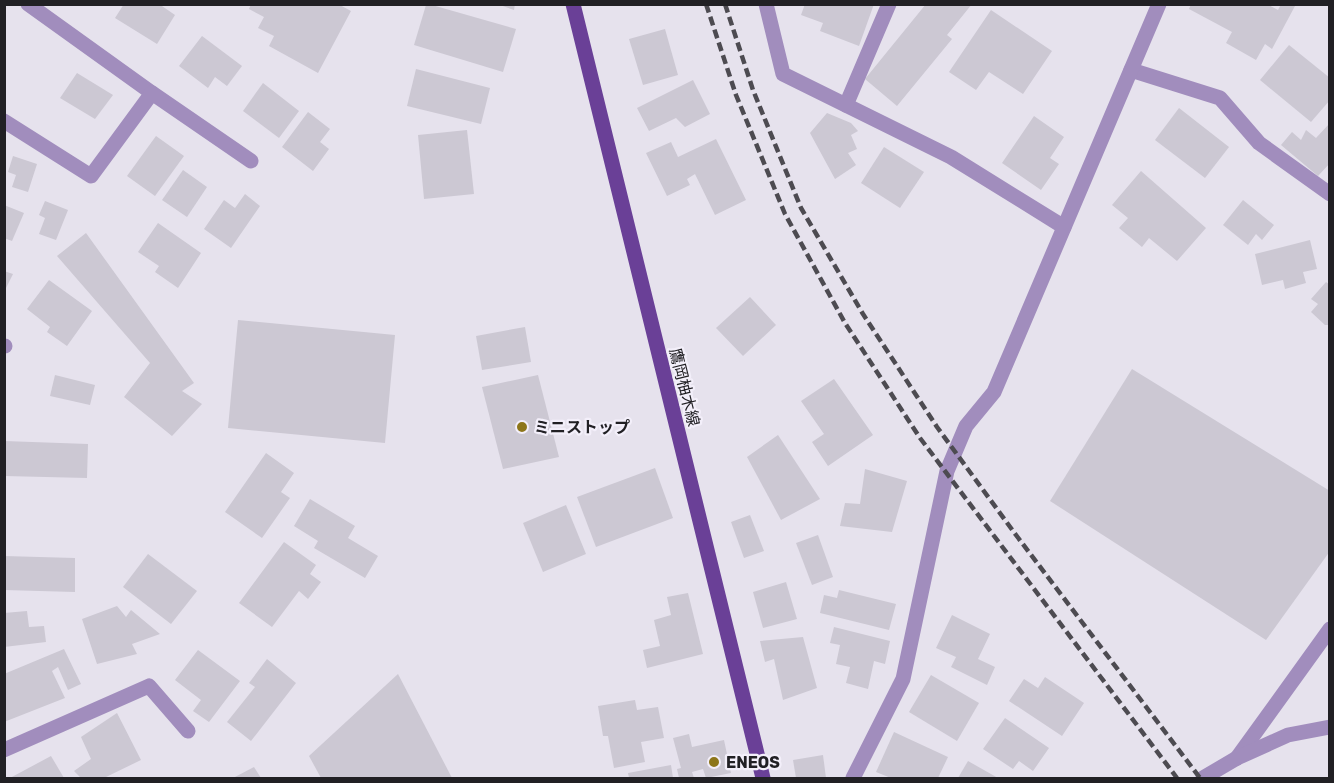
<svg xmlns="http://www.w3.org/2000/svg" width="1334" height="783" font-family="Rubik,'Noto Sans JP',sans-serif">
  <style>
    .building { fill: #ccc8d3 }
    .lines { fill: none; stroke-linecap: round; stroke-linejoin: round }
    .minor { stroke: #a18dbd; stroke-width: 15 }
    .major { stroke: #6a4097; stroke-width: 15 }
    .rail { stroke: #4d4b51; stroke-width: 4.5; stroke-dasharray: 9 4.5; stroke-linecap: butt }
    .poi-dot { fill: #8d761a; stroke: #f3effa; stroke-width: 2 }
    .labels { text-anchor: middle; stroke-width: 4.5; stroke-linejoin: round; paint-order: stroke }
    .street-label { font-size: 16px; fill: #212024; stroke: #f3effa }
    .poi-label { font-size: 16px; font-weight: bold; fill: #212024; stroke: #f3effa; text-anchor: start }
  </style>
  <rect width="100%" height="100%" fill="#e6e2ed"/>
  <g class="building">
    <polygon points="124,4 159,4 175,15 157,44 115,18"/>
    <polygon points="251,4 338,4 351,11 318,73 269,46 274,36 258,28 264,17 249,9"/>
    <polygon points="497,4 515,4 514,10"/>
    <polygon points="805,4 874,4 859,46 820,31 823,23 801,15"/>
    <polygon points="926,4 972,4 947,35 952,39 897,106 865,79"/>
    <polygon points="1191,4 1267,4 1278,10 1281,4 1295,6 1272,49 1265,44 1256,60 1226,43 1232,32 1189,9"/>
    <polygon points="426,5 432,5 516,29 503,72 414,45"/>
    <polygon points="991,10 1052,51 1023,94 989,72 976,90 949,72"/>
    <polygon points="665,29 678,75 643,85 629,39"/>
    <polygon points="202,36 242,66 227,86 215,77 208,88 179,66"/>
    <polygon points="1289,45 1330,78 1330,100 1311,122 1260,80"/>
    <polygon points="416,69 490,88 481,124 407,106"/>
    <polygon points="77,73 113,95 95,119 60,98"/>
    <polygon points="693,80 710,114 685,127 676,118 649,131 637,108"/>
    <polygon points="263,83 299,111 279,138 243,111"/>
    <polygon points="1179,108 1229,147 1205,178 1155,140"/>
    <polygon points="308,112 330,129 320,142 329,149 313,171 282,147"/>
    <polygon points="827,113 851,123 858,131 851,135 857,149 848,153 856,165 835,179 810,133"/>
    <polygon points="1034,116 1064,137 1050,158 1059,164 1041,190 1002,163"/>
    <polygon points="1330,123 1330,163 1318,176 1281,145 1292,132 1301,140 1306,130 1316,138"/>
    <polygon points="467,130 474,194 424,199 418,135"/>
    <polygon points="156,136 184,156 155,196 127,176"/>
    <polygon points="716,139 746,200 715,215 695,174 687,179 690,185 667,196 646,153 671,142 678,157"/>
    <polygon points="884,147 924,172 900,208 861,183"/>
    <polygon points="13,156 37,164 28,192 12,187 16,175 8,172"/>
    <polygon points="183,170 207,187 187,217 162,200"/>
    <polygon points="1141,171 1206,228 1177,261 1149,238 1142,247 1119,228 1128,218 1112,205"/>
    <polygon points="245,194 260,206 231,248 204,229 224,200 235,208"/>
    <polygon points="1243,200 1274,225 1262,240 1256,234 1248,245 1223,225"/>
    <polygon points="45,201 68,210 56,240 39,234 45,218 39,215"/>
    <polygon points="4,205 24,213 12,241 4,238"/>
    <polygon points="158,223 201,253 178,288 155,272 159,266 138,252"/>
    <polygon points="86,233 194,383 182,391 202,404 172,436 124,397 150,363 57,256"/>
    <polygon points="1310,240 1317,269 1303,272 1306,283 1285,289 1283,280 1262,285 1255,254"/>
    <polygon points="4,271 13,274 4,292"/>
    <polygon points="49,280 92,311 67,346 47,332 50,327 27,309"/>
    <polygon points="1326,282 1330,285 1330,325 1325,325 1311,312 1318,304 1311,299"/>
    <polygon points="750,297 776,325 743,356 716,328"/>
    <polygon points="238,320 395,335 385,443 228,428"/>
    <polygon points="525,327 531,362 482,370 476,336"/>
    <polygon points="1132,369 1330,491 1330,551 1266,640 1050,501"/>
    <polygon points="55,375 95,385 90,405 50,396"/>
    <polygon points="538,375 559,457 503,469 482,387"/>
    <polygon points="834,379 873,435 828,466 812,442 824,434 801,401"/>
    <polygon points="778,435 820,499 781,520 747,457"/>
    <polygon points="4,441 88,444 87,478 4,476"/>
    <polygon points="266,453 294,473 281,492 290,498 262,538 225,512"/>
    <polygon points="655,468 673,518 596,547 577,497"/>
    <polygon points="865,469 907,481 892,532 840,526 845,503 860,504"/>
    <polygon points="310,499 355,526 348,538 378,556 365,578 314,548 318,541 294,526"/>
    <polygon points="566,505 586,554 543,572 523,523"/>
    <polygon points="750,515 764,551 744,558 731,522"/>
    <polygon points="818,535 833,577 812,585 796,543"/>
    <polygon points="284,542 316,565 310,574 321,582 308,599 299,591 272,627 239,603"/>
    <polygon points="148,554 197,591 171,624 123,587"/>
    <polygon points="4,556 75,558 75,592 4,590"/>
    <polygon points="786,582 797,619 763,628 753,592"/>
    <polygon points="839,590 896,604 889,630 820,613 824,595 837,598"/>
    <polygon points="688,593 703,654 647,668 643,650 660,646 654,620 671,615 667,597"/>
    <polygon points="117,606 126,617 131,610 160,634 132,644 137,654 97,664 82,619"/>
    <polygon points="27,611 29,627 44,626 46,642 4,647 4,613"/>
    <polygon points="952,615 990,634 978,659 995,667 987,685 951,667 956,657 936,648"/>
    <polygon points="834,627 890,641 885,664 874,661 868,689 846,683 850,667 836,664 840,645 830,643"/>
    <polygon points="803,637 817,688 783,700 774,659 765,662 760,641"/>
    <polygon points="64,649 81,684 68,690 58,667 52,671 65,698 4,722 4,674"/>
    <polygon points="198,650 240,681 209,722 193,711 201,700 175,680"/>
    <polygon points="267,659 296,683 251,741 227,722 255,687 249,683"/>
    <polygon points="398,674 452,778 321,778 309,756"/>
    <polygon points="931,675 979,703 957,741 909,712"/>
    <polygon points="1045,677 1084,703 1062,736 1009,701 1024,679 1038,688"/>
    <polygon points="635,700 637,710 658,707 664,738 641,742 645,762 614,768 608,736 603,736 598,706"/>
    <polygon points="117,713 141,760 104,778 81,778 74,771 91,759 81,737"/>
    <polygon points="1005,718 1049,748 1033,771 1019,761 1013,769 983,749"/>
    <polygon points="894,732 948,757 938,778 891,778 876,772"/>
    <polygon points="689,734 692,747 724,740 731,773 706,778 703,769 692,772 694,778 679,778 677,769 681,768 673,738"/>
    <polygon points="823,755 826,778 796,778 793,760"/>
    <polygon points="51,756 64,778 10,778"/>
    <polygon points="968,761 998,778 958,778"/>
    <polygon points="671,765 673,778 629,778 628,773"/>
    <polygon points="254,767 261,778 233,778"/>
  </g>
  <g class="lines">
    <g class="minor">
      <polyline points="28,4 152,93"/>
      <polyline points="766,4 783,74 951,157 1064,227"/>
      <polyline points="1131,70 1220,98 1259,143 1330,194"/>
      <polyline points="846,105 889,4"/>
      <polyline points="4,121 91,176 152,93 251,161"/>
      <polyline points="4,346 5,346"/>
      <polyline points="4,750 149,686 188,731"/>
      <polyline points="1237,758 1330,629"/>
      <polyline points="853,778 903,679 947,471 966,426 994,392 1159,4"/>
      <polyline points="1203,778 1237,758 1288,735 1330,727"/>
    </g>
    <polyline class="major" points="573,4 763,778"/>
    <g class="rail">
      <polyline points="706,4 736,95 785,214 845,323 920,438 1177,778"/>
      <polyline points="725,4 753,90 801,208 863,314 937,427 1016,535 1200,778"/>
    </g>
  </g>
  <g class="poi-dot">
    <circle cx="522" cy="427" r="6"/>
    <circle cx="714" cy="762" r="6"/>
  </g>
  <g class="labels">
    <g class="street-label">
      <text transform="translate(685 387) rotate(76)" y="6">鷹岡柚木線</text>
    </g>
    <g class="poi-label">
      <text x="534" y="433">ミニストップ</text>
      <text x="726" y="768">ENEOS</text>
    </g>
  </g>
  <rect width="1334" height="783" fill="none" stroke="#212024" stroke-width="12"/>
</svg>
